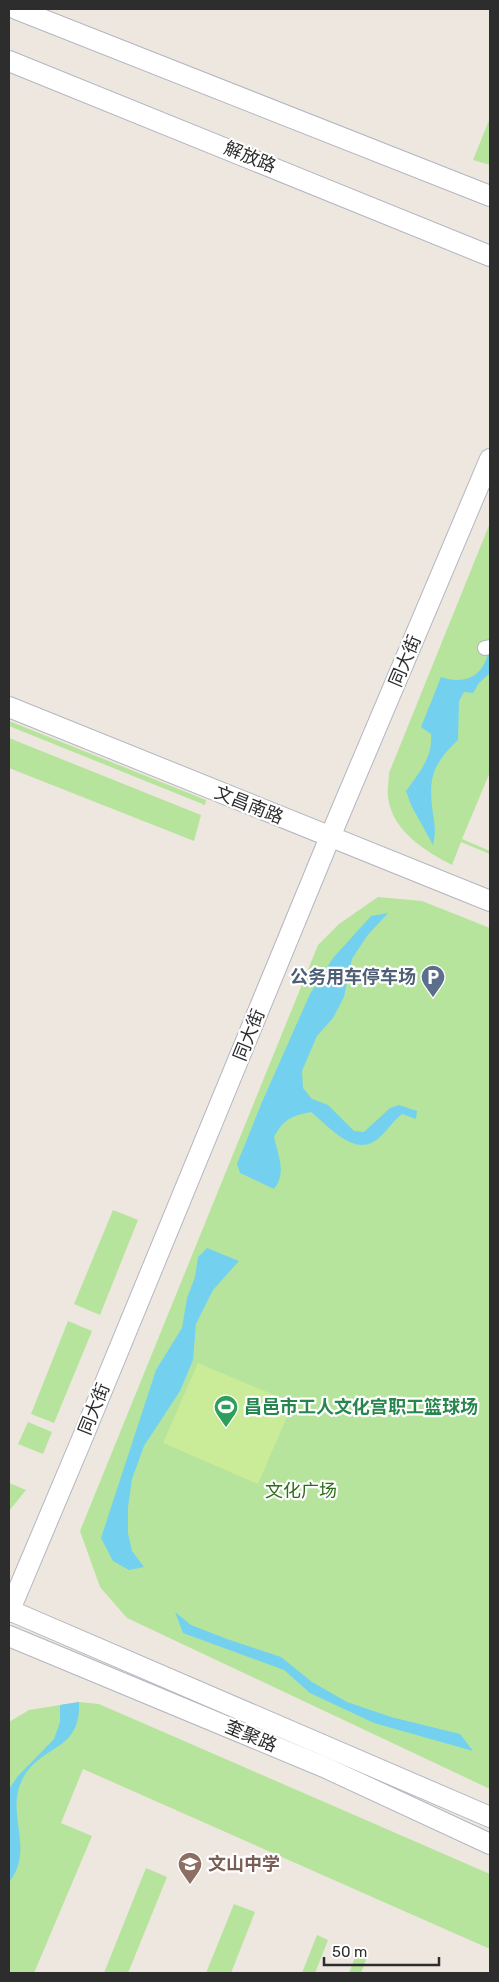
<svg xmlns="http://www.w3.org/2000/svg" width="499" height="1982" font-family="Rubik,'Noto Sans SC',sans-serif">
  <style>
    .green { fill: #b6e49c }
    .pitch { fill: #caeb98 }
    .water { fill: #73d1ef }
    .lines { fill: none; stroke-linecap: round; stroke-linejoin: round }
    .street-casing { stroke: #b3b6c0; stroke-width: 16 }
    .secondary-casing { stroke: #b3b6c0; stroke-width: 22 }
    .street { stroke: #fff; stroke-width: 14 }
    .secondary { stroke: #fff; stroke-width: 20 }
    .labels { text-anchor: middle; stroke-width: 4.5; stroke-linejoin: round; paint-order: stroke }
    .street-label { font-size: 18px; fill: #2d2d2d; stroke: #fff }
    .service-label { font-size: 18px; font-weight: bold; fill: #4e5e75; stroke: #fff; text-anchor: end }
    .leisure-label { font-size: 18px; font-weight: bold; fill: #27864d; stroke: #fff; text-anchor: start }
    .park-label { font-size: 18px; fill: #2d6c1b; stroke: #fff }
    .education-label { font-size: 18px; font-weight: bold; fill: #785e54; stroke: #fff; text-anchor: start }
  </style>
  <rect width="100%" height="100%" fill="#eee7df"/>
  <g class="green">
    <polygon points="490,118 490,165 473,160"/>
    <path d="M 490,523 L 490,772 L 462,839 L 490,851 L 490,854 L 461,842 L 452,865 C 425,851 392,831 388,797 C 387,789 389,781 389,773 Z"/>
    <polygon points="9,721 206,800 205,805 9,726"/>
    <polygon points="9,738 201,815 194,841 9,768"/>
    <polygon points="378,897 422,901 490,928 490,1789 127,1618 100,1587 80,1531 318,945 339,924"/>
    <polygon points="113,1210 138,1220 100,1315 74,1304"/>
    <polygon points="68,1321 92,1331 54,1423 31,1414"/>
    <polygon points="28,1422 52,1432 43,1454 18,1444"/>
    <polygon points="9,1483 26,1490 9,1511"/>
    <polygon points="79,1702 99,1704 490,1874 490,1949 83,1769 61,1823 92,1836 34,1973 9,1973 9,1722 29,1710"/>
    <polygon points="146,1868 167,1877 128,1973 104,1973"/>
    <polygon points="234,1904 255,1912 231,1973 206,1973"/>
    <polygon points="317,1935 328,1940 315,1973 302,1973"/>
    <polygon points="357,1952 367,1957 361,1973 349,1973"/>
  </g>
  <polygon class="pitch" points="198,1363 293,1403 258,1484 163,1443"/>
  <g class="water">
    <path d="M 490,641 L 490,673 L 479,683 L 473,693 L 464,692 L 459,701 L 458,740 C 432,765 428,778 433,814 C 435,827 436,832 433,845 L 411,805 L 406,791 C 419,773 433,757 431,734 L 421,727 L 441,677 C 471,687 488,671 490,641 Z"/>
    <path d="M 388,913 L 367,936 L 352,959 L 344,997 L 333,1018 L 317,1036 L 302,1071 L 303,1088 L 312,1099 L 328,1105 L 354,1131 L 364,1132 L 390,1108 L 399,1105 L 417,1111 L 416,1119 L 402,1114 C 393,1121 388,1130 380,1137 C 356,1160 330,1127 311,1112 C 291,1116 284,1119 274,1137 C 278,1155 287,1173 274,1189 L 240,1173 L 237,1164 L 262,1102 L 310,994 L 333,958 L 371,916 Z"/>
    <polygon points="207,1248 239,1261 213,1290 196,1324 193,1360 180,1391 144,1446 132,1479 128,1507 128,1533 132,1551 144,1567 129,1570 113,1561 101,1538 156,1370 182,1328 187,1298 195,1277 198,1257"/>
    <polygon points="175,1612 191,1625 227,1639 281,1657 312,1682 347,1702 391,1717 460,1734 473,1751 374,1723 310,1693 284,1670 183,1633"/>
    <path d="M 79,1702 C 81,1752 43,1743 23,1778 C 4,1813 36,1849 9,1882 L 9,1789 L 18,1776 L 54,1739 L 60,1722 L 60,1705 Z"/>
  </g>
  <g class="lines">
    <defs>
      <polyline id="street" points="485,648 490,647"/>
      <g id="secondary">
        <polyline points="16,9 490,196"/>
        <polyline points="9,61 490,256"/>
        <polyline points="9,707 490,901"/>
        <polyline points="9,1610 490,1817"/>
        <polyline points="9,1612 82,1439 330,837 490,459"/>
        <polyline points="9,1636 324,1767 490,1844"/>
      </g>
    </defs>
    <use href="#street" class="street-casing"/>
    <use href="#secondary" class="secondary-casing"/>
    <use href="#street" class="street"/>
    <use href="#secondary" class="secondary"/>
  </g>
  <defs>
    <symbol id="parking-pin" viewBox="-11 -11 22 30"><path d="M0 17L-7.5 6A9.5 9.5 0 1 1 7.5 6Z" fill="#5c6f8a" stroke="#fff"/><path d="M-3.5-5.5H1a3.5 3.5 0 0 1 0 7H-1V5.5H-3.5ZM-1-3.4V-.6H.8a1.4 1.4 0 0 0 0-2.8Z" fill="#fff"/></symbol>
    <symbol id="stadium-pin" viewBox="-11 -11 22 30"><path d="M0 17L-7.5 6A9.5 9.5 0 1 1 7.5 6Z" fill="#2e9e5b" stroke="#fff"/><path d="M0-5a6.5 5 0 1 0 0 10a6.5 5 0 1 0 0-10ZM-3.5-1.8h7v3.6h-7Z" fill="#fff"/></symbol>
    <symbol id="school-pin" viewBox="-11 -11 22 30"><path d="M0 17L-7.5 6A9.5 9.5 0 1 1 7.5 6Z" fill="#8d6e63" stroke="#fff"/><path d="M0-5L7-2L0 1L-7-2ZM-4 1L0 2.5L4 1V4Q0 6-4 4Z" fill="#fff"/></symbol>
  </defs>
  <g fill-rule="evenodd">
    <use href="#parking-pin" x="419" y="963" width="28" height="38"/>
    <use href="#stadium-pin" x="212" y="1393" width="28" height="38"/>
    <use href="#school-pin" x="176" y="1850" width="28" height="38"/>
  </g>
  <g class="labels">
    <g class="street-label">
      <text transform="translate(250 157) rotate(22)" y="6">解放路</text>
      <text transform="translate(405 661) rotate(-67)" y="6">同大街</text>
      <text transform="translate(249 805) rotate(22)" y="6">文昌南路</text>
      <text transform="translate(249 1035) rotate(-68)" y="6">同大街</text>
      <text transform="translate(94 1409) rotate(-68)" y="6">同大街</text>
      <text transform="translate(251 1736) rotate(23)" y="6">奎聚路</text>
    </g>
    <g class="service-label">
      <text x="416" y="983">公务用车停车场</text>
    </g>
    <g class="leisure-label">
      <text x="244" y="1413">昌邑市工人文化宫职工篮球场</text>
    </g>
    <g class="park-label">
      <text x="301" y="1497">文化广场</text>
    </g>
    <g class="education-label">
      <text x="208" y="1870">文山中学</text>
    </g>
  </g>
  <rect width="499" height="1982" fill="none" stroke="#2d2d2d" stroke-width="20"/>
  <path d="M324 1957v8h115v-8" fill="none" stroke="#2d2d2d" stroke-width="2.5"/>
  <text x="332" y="1957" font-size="15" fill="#2d2d2d" stroke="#ffffff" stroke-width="4" paint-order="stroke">50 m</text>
</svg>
